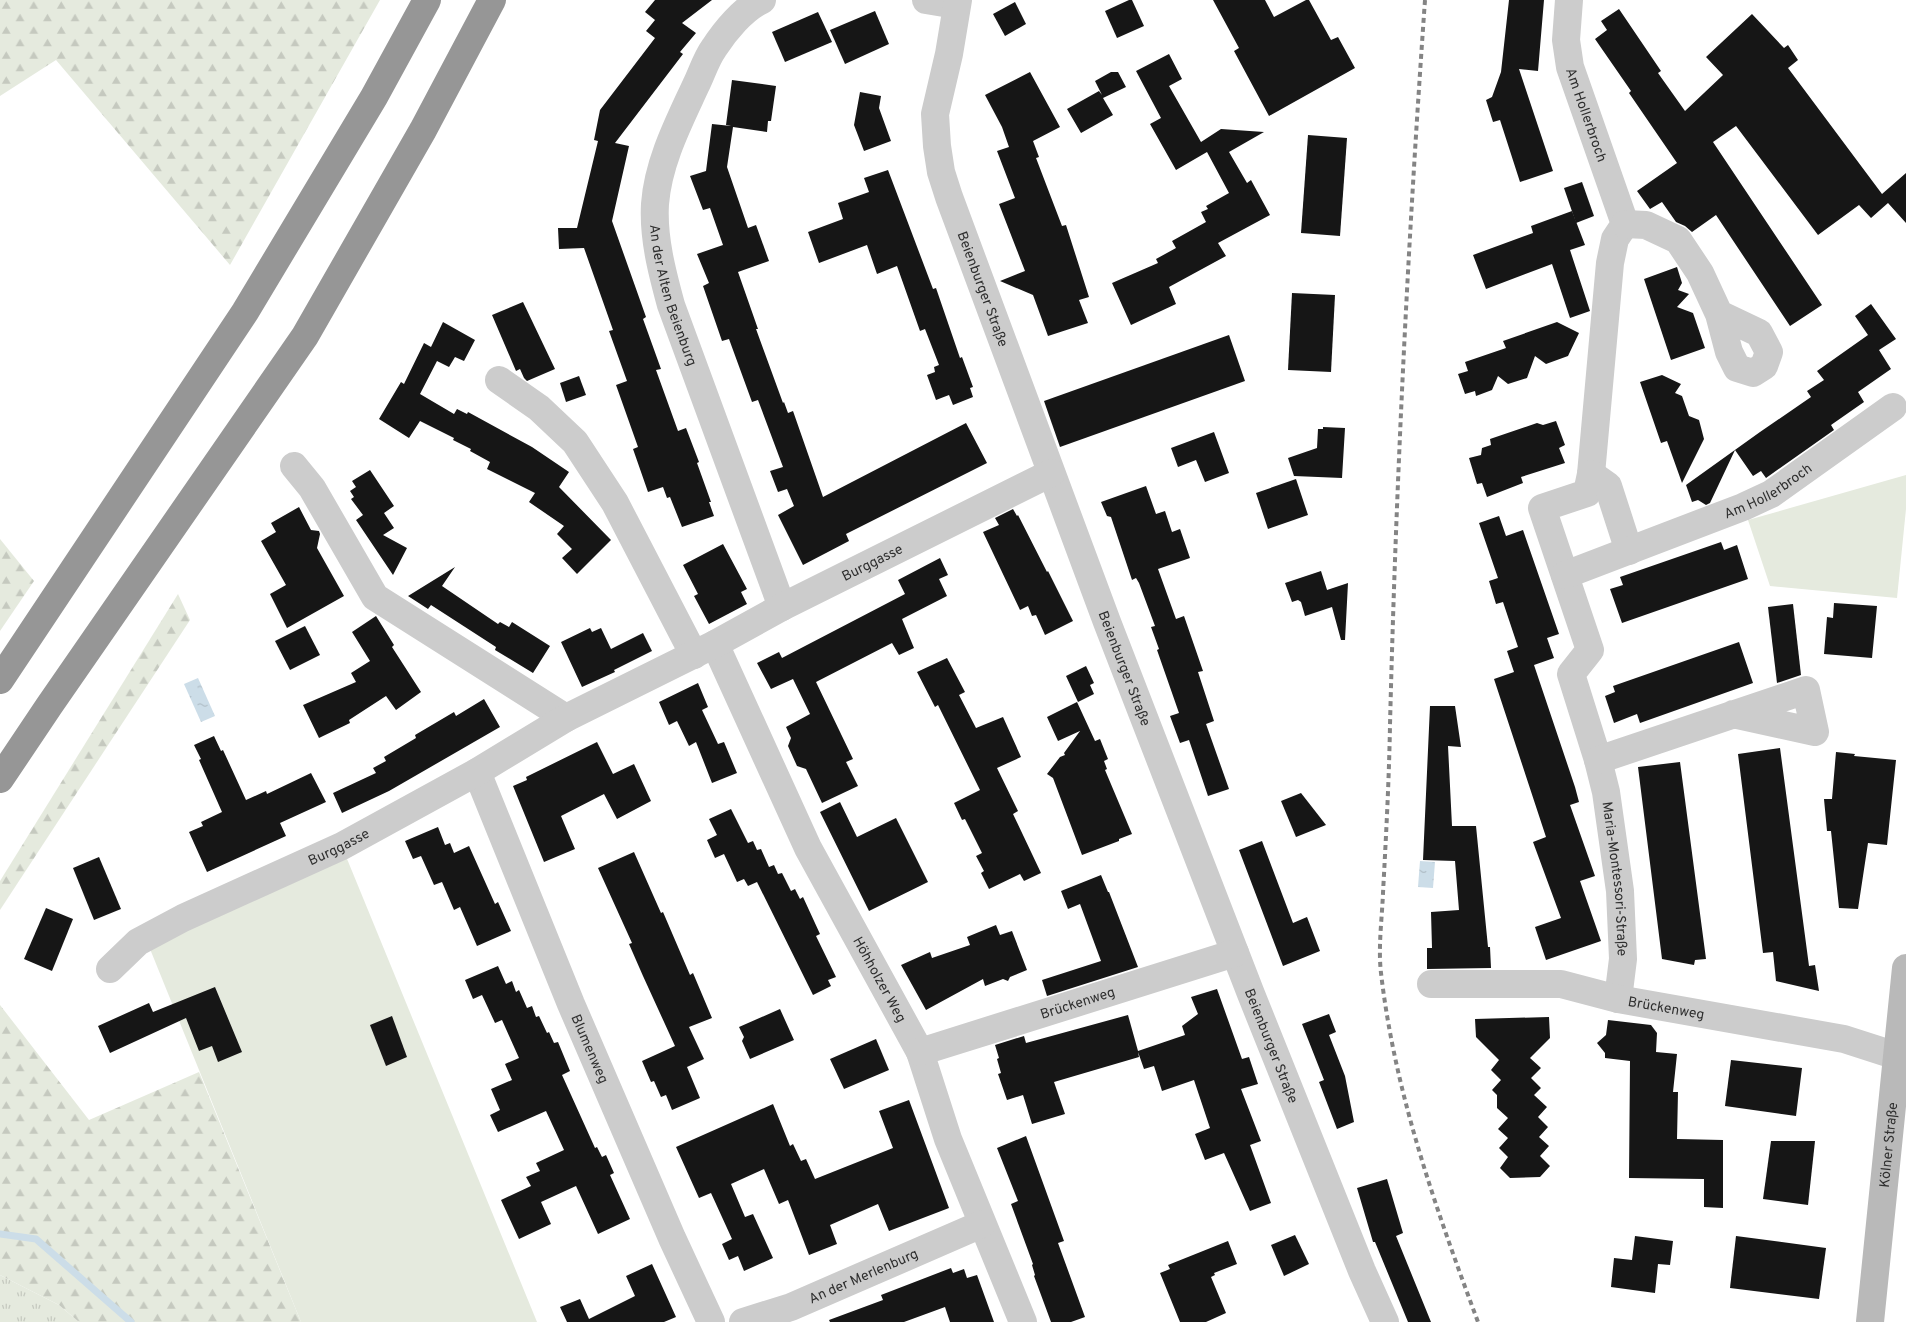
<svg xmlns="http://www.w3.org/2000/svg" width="1906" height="1322" font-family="Overpass,sans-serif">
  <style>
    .grass { fill: url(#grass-tufts) }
    .forest { fill: url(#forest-firs) }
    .park { fill: #e5eade }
    .water { fill: url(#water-ripples) }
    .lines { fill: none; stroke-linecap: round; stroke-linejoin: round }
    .stream { stroke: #ccdde8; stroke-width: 7 }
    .building { fill: #161616 }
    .minor { stroke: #ccc; stroke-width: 28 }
    .secondary { stroke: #b9b9b9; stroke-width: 28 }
    .motorway { stroke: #969696; stroke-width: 28 }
    .rail { stroke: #848484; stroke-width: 4; stroke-dasharray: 5 4; stroke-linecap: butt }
    .labels { text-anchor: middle; stroke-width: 5; stroke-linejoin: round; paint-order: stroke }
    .street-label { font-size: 14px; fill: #2f2f2f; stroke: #fff }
  </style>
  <defs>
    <pattern id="grass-tufts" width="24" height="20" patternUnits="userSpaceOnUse" patternTransform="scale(1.25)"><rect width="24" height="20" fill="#e5eade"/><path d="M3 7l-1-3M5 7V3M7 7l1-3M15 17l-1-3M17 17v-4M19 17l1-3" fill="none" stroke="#c5c9bf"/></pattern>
    <pattern id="forest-firs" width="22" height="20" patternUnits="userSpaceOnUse" patternTransform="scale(1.25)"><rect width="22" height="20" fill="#e5eade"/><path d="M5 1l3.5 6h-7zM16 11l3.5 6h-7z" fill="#c5c9bf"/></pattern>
    <pattern id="water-ripples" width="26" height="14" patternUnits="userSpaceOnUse" patternTransform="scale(1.25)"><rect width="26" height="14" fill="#ccdde8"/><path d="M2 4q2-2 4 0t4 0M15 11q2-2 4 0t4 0" fill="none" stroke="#b0bec7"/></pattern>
  </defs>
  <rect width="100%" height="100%" fill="#fff"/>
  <polygon class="grass" points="0,1275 59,1305 79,1322 0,1322"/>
  <g class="forest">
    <polygon points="0,0 380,0 230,265 56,60 0,96"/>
    <polygon points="0,539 34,581 0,631"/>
    <polygon points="178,594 190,620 0,910 0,881"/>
    <polygon points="0,1005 89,1120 199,1072 301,1322 79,1322 59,1305 0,1275"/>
  </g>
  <g class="park">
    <polygon points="1906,475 1906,509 1897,598 1770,586 1748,520"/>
    <polygon points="345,854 537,1322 301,1322 148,944"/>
  </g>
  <g class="water">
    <polygon points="198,678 215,716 201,722 184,684"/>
    <polygon points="1420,861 1435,862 1433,888 1418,887"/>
  </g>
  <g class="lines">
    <polyline class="stream" points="0,1234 36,1239 131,1322"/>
  </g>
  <g class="building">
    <polygon points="655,0 712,0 682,23 696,33 680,52 683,54 615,143 629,146 612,221 646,317 643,319 661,369 656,370 678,431 686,428 699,462 697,463 711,502 709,502 714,516 682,527 670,497 667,498 663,487 648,492 633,449 638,447 616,385 627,381 609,331 613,330 584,248 559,249 558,228 577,228 598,141 594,140 600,110 655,38 646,31 655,20 645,12"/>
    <polygon points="1129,0 1132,0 1144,26 1117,38 1105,11"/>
    <polygon points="1213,0 1265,0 1274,17 1306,0 1309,0 1331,40 1338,37 1355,68 1269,116 1234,51 1239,48"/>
    <polygon points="1509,0 1544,0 1538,71 1519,69 1553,171 1520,182 1500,120 1493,122 1486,100 1492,97 1501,72"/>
    <polygon points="1015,2 1026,24 1005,36 993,14"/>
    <polygon points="1619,9 1661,71 1658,73 1685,111 1723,75 1706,57 1752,14 1784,48 1788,45 1798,60 1788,68 1882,194 1906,173 1906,223 1888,203 1871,218 1859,205 1818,235 1736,126 1713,142 1822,305 1790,326 1716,215 1692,232 1685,226 1676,222 1662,202 1650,209 1637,191 1677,163 1629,93 1631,91 1595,39 1607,30 1601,21"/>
    <polygon points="875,11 889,44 845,64 830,30"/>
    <polygon points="818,12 832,42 785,62 772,32"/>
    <polygon points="1169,54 1182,79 1169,86 1201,142 1221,129 1264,132 1229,152 1247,183 1251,180 1270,215 1218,243 1226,256 1169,287 1176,304 1131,325 1112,283 1158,263 1156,259 1176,248 1172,241 1206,222 1201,212 1208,209 1206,206 1229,193 1207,152 1176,170 1150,124 1161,118 1136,71"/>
    <polygon points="1030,72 1060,127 1033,141 1039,157 1036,158 1062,226 1066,225 1089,297 1079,300 1088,323 1048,336 1033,295 1000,281 1025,271 999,204 1015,198 997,151 1009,147 1002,127 985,95"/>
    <polygon points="1111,72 1118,72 1126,87 1103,98 1113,115 1081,133 1067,109 1099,91 1102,95 1095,81"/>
    <polygon points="732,80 776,86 771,121 768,121 767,132 733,127 727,167 748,228 756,225 769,261 738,272 758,329 756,329 783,403 784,402 788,413 793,411 823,497 966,423 987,463 846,534 849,541 803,565 778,515 794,506 787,489 778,492 770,471 783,467 758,400 752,402 729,339 722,341 703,286 709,283 697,254 723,245 710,208 703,210 690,176 706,171 712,124 731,126 726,125"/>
    <polygon points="860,92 881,96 879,108 891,141 864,151 854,125"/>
    <polygon points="1308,135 1347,138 1340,236 1301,233"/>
    <polygon points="888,170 933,289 936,288 960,358 962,357 973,387 970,388 973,397 953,405 949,395 936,400 927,375 935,372 934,367 939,365 925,329 920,331 897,266 877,274 867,245 819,263 808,232 843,219 838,203 869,192 864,178"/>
    <polygon points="1582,182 1594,216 1576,223 1564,188"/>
    <polygon points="1572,211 1585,245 1570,250 1590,311 1570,318 1552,264 1486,289 1473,255 1533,233 1531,226"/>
    <polygon points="1677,267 1682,283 1678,290 1689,294 1677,307 1693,313 1705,348 1671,360 1644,279"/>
    <polygon points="1292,293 1335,295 1331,372 1288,370"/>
    <polygon points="523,302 555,369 527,381 524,378 520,369 516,371 492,315"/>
    <polygon points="1871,304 1896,339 1879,350 1891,369 1858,392 1864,402 1831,425 1834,430 1766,478 1761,471 1753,476 1735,450 1710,503 1706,505 1698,500 1692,502 1686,485 1760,432 1811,397 1807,391 1824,380 1817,371 1868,335 1855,316"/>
    <polygon points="443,322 475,340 464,361 455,357 449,367 437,361 420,394 454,414 457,409 467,414 468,412 532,447 569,472 559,487 611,540 577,574 562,558 572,549 557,534 564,526 529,502 535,493 487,469 490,462 470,451 471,449 453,440 454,438 420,421 409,438 379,419 401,382 404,384 424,343 431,347"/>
    <polygon points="1557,322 1579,333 1568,356 1546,364 1535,356 1527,378 1508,384 1498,376 1492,390 1476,396 1475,391 1465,394 1458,374 1468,371 1465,362 1506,348 1503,341"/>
    <polygon points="1229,335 1245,381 1060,447 1044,401"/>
    <polygon points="1662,375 1681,384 1675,393 1682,396 1689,416 1699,420 1704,439 1682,483 1667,441 1661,443 1640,382"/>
    <polygon points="579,376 586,395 566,402 560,383"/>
    <polygon points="1556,421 1565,445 1559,448 1565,463 1521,477 1523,483 1487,497 1482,483 1477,484 1469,458 1481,455 1482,448 1491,445 1490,439 1537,423 1543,425"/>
    <polygon points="1323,427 1345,428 1342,478 1294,476 1288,458 1317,448 1318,429 1323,429"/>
    <polygon points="1214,432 1229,473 1205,482 1196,460 1178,467 1171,448"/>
    <polygon points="370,470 394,506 384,513 394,528 383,535 407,548 393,575 356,520 363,515 351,499 354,497 350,491 356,487 352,481"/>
    <polygon points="1296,479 1308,515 1268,529 1256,493"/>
    <polygon points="1146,486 1156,514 1165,511 1172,532 1180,529 1190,558 1158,569 1176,619 1184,616 1203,671 1198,672 1214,721 1206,724 1229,789 1208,796 1189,740 1180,743 1170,716 1179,713 1157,650 1159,649 1151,627 1155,626 1139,583 1136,578 1132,580 1111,517 1107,516 1101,502"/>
    <polygon points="299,507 311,530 319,531 320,534 317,548 344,596 287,628 270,594 286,585 261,541 276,532 271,523"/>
    <polygon points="1013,509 1017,516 1018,515 1047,572 1048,571 1073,621 1045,635 1036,615 1032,616 1028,606 1020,610 983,532 999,525 995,518"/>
    <polygon points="1499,516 1506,536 1523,530 1559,634 1547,638 1554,658 1534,665 1575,787 1579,802 1570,805 1595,876 1580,881 1601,941 1546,960 1535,927 1561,918 1533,842 1546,837 1494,679 1514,672 1507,651 1518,647 1503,602 1496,604 1489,581 1498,578 1479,523"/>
    <polygon points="1721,542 1724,550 1737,545 1748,579 1622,623 1610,589 1623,585 1620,577"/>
    <polygon points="723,544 747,589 741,592 747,604 709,624 694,596 698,594 683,565"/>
    <polygon points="940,558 948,575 939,579 947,596 902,619 914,648 899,655 892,643 816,682 853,759 846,762 858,786 822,803 806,769 797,766 788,746 791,738 786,727 810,714 793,679 771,689 757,663 779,652 782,658 905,594 898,580"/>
    <polygon points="455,567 442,586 498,624 500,622 509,627 512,622 550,646 533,673 495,650 496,647 431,605 428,609 408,596"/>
    <polygon points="1321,571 1328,593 1327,590 1348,583 1345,640 1341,640 1332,607 1305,616 1301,602 1298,600 1292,602 1285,583"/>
    <polygon points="1834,603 1877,606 1872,658 1824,654 1827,617 1833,618"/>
    <polygon points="1793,604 1801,675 1777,683 1768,607"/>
    <polygon points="376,616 394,645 392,647 421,692 396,710 386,696 349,720 350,723 319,738 303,705 356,682 351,673 370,661 352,632"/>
    <polygon points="305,626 320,655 290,670 275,641"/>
    <polygon points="590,628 592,632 601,628 611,649 643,633 652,651 614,670 615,672 582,687 561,642"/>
    <polygon points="1739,642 1753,683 1640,723 1637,714 1614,723 1605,696 1615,692 1613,686"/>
    <polygon points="947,658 965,692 959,695 976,728 1003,717 1021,757 997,768 1018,811 1013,814 1041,873 1024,881 1020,874 989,889 981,873 984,871 976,856 982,853 965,819 962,820 954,803 980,790 938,705 935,707 917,672"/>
    <polygon points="1086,666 1094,683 1090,685 1094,694 1078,702 1066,676"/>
    <polygon points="698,683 708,707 702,710 718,744 724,742 737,773 712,783 696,742 689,746 677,721 669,725 659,702"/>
    <polygon points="484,699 500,727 389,791 342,813 333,793 376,773 373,768 386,761 384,757 416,738 415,735 454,712 456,716"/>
    <polygon points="1077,702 1095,741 1100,739 1108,759 1104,761 1107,769 1105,770 1132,834 1119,839 1119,841 1082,855 1053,778 1047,774 1060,757 1065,755 1064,753 1080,731 1058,741 1047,717"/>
    <polygon points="1430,706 1455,706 1461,747 1448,746 1452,826 1476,826 1488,947 1490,947 1491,968 1427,969 1427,948 1432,948 1431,912 1459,910 1455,861 1423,860"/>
    <polygon points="214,736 221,751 223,750 246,800 266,791 267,794 311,773 326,802 280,823 286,836 207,872 189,832 203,826 201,822 222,812 199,760 201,759 194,745"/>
    <polygon points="597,742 613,774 634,764 651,801 617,819 604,794 561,816 575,849 544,862 513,786 527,780 526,777"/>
    <polygon points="1780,748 1809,966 1815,965 1819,991 1776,981 1773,952 1763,953 1738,754"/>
    <polygon points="1836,752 1855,754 1854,756 1896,760 1887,845 1868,843 1858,909 1839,908 1831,831 1827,831 1824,799 1832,799"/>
    <polygon points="1680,762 1706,959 1695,960 1694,965 1662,959 1638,767"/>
    <polygon points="1301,793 1326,825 1296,837 1281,801"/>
    <polygon points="840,802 857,837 896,818 928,882 869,911 820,812"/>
    <polygon points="731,809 748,843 753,841 757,850 761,849 769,867 774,865 778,874 782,873 791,891 795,889 800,899 803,897 820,934 816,936 836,977 828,980 831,986 813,995 757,882 748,886 744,879 737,882 724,854 715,858 707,840 717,835 709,819"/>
    <polygon points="438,827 445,845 450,843 454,853 469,846 495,904 498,902 511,931 477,946 460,907 454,910 442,882 434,885 421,856 413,859 405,841"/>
    <polygon points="1262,841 1293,923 1307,917 1320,951 1283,966 1239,850"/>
    <polygon points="634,852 661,913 663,912 690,975 693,973 712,1018 689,1027 704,1059 687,1067 700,1098 672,1110 666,1095 661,1097 654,1081 651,1082 642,1061 675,1046 643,976 629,944 632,943 598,868"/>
    <polygon points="99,857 121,909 94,920 73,868"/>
    <polygon points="1101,875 1108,892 1109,892 1138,967 1047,996 1042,980 1101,961 1080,904 1068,909 1061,891"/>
    <polygon points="46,908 73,919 52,971 24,959"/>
    <polygon points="996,925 1000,935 1012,931 1027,970 1010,977 1008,981 1003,979 985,986 983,979 926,1010 901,965 930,952 932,958 970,945 967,937"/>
    <polygon points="498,966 506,984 512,981 516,992 519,990 527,1008 532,1006 536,1017 539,1016 547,1033 549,1032 554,1043 558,1042 570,1071 562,1075 595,1148 597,1147 602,1157 606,1155 614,1173 610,1175 630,1219 598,1234 576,1186 541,1202 551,1224 519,1239 501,1200 531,1186 526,1177 540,1171 536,1163 564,1150 546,1111 498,1132 490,1115 500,1110 491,1089 512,1080 505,1064 519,1058 502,1020 495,1023 482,995 473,999 465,980"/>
    <polygon points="215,987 242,1052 218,1062 212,1046 199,1051 186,1018 110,1053 98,1026 149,1003 153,1012"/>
    <polygon points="1217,989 1242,1059 1249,1057 1258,1084 1241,1089 1261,1141 1250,1145 1271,1203 1250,1211 1224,1153 1205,1160 1195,1134 1210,1128 1194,1080 1162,1091 1154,1066 1144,1069 1138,1052 1139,1057 1054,1082 1065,1114 1032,1124 1023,1095 1007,1100 998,1074 1001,1073 997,1059 999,1058 995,1045 1024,1036 1026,1043 1128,1015 1138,1051 1185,1035 1182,1026 1198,1014 1191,997"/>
    <polygon points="780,1009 794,1040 750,1059 742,1041 744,1037 739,1027"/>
    <polygon points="1329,1014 1336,1032 1329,1035 1345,1076 1354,1122 1337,1129 1319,1082 1324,1080 1302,1024"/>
    <polygon points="392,1016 407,1057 386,1066 370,1025"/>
    <polygon points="1549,1017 1550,1038 1530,1058 1541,1068 1531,1078 1541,1088 1534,1095 1547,1107 1538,1117 1548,1127 1539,1137 1549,1146 1540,1156 1550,1166 1540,1177 1510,1178 1500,1168 1508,1157 1499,1148 1508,1138 1498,1129 1508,1118 1497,1108 1497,1095 1492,1090 1501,1080 1491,1070 1499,1060 1476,1037 1475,1019"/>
    <polygon points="1608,1020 1651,1025 1657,1033 1656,1052 1677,1054 1673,1092 1678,1092 1677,1139 1723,1140 1723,1208 1704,1207 1704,1179 1629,1178 1630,1061 1605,1058 1605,1053 1597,1043 1606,1035"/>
    <polygon points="876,1039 889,1070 844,1089 830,1059"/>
    <polygon points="1731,1060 1802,1068 1796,1116 1725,1106"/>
    <polygon points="909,1100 949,1208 889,1231 878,1204 830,1225 837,1244 809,1255 788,1200 779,1204 764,1169 731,1184 745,1217 753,1214 773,1258 744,1271 738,1256 729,1260 722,1244 732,1239 711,1193 699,1198 676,1147 773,1104 790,1146 793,1144 801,1161 806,1159 815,1179 893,1148 879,1111"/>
    <polygon points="1026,1136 1064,1241 1058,1243 1085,1317 1071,1322 1051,1322 1034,1276 1035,1275 1032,1265 1033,1264 1011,1204 1018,1201 997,1148"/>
    <polygon points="1771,1141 1815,1141 1808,1205 1763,1199"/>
    <polygon points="1387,1179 1403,1233 1396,1236 1431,1322 1408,1322 1375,1242 1373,1242 1357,1188"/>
    <polygon points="1295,1235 1309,1264 1284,1276 1271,1245"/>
    <polygon points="1635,1236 1673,1241 1670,1265 1658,1264 1655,1293 1611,1287 1614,1258 1632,1260"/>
    <polygon points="1736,1236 1826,1248 1819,1299 1730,1288"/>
    <polygon points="1228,1241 1237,1264 1214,1273 1215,1275 1211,1277 1226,1313 1206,1322 1180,1322 1160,1273 1170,1269 1168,1265"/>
    <polygon points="652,1264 676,1317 664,1322 567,1322 560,1307 580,1299 589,1319 635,1296 626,1276"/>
    <polygon points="951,1268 953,1273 964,1269 967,1278 977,1275 994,1322 950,1322 945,1307 904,1322 830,1322 829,1320 883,1300 881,1295"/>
  </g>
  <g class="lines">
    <g class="minor">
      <path id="s1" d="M 762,0 C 743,9 725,31 714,48 C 706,59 702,73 696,85 C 679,122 658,162 655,204 C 653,238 662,272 671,305 L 782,607"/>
      <polyline points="926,0 956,5"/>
      <path id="s2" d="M 958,0 L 949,54 L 935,114 L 937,146 L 941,172 L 949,197 L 1107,622 L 1251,994 L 1362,1271 L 1385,1322"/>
      <path id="s3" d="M 1569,0 L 1566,40 L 1570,67 L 1625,224 L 1615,239 L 1610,263 L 1591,474 L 1587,493 L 1542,508 L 1590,650 L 1571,674 L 1598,760 L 1606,792 L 1620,891 L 1623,959 L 1618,999"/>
      <polyline points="1625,224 1646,225 1678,240 1700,273 1719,314 1729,352 1737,368 1753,373 1764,366 1769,352 1759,333 1719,314"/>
      <polyline points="499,380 539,408 575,442 615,503 694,655"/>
      <polyline points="294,466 312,488 375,597 566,718"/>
      <polyline points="1591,474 1608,486 1629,551"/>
      <path id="s4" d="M 1565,575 L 1743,507 L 1771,494 L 1893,407"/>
      <path id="s5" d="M 715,644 L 808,848 L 920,1052 L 948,1139 L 1023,1322"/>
      <polyline points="1598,760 1806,690 1815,732 1733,714"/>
      <path id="s6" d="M 477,772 L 571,1004 L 672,1238 L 711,1322"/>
      <path id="s7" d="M 110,969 L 138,942 L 183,918 L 342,846 L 477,772 L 566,718 L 715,644 L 782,607 L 1051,473"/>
      <path id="s8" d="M 1431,984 L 1561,984 L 1618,999 L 1844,1039 L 1906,1059"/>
      <path id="s9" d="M 920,1052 L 1235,953"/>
      <path id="s10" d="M 743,1322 L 791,1307 L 982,1224"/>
    </g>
    <path class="secondary" id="s11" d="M 1870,1322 L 1906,968"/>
    <g class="motorway">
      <polyline points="0,680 245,312 374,97 427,0"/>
      <polyline points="0,779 49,706 305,336 423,130 492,0"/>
    </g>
    <path class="rail" d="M 1425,0 C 1408,241 1396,483 1390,725 C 1389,781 1386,837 1383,893 C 1382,919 1378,947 1381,973 C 1395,1094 1436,1209 1478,1322"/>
  </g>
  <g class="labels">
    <g class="street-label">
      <text dy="5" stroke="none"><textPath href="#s3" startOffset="118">Am Hollerbroch</textPath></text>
      <text dy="5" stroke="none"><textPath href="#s2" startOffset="299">Beienburger Straße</textPath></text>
      <text dy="5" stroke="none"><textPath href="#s1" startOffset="330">An der Alten Beienburg</textPath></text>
      <text dy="5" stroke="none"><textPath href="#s4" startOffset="220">Am Hollerbroch</textPath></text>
      <text dy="5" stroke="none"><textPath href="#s7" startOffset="866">Burggasse</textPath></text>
      <text dy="5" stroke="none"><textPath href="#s2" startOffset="704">Beienburger Straße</textPath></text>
      <text dy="5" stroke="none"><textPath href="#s7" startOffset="261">Burggasse</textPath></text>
      <text dy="5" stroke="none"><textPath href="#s3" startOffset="946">Maria-Montessori-Straße</textPath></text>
      <text dy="5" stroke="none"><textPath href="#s5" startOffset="374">Höhholzer Weg</textPath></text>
      <text dy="5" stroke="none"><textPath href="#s9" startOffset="165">Brückenweg</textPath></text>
      <text dy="5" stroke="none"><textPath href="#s8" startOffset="238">Brückenweg</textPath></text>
      <text dy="5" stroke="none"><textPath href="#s2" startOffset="1109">Beienburger Straße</textPath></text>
      <text dy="5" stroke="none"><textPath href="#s6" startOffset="299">Blumenweg</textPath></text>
      <text dy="5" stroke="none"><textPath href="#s11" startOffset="178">Kölner Straße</textPath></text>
      <text dy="5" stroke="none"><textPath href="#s10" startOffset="129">An der Merlenburg</textPath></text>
    </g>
  </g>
</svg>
